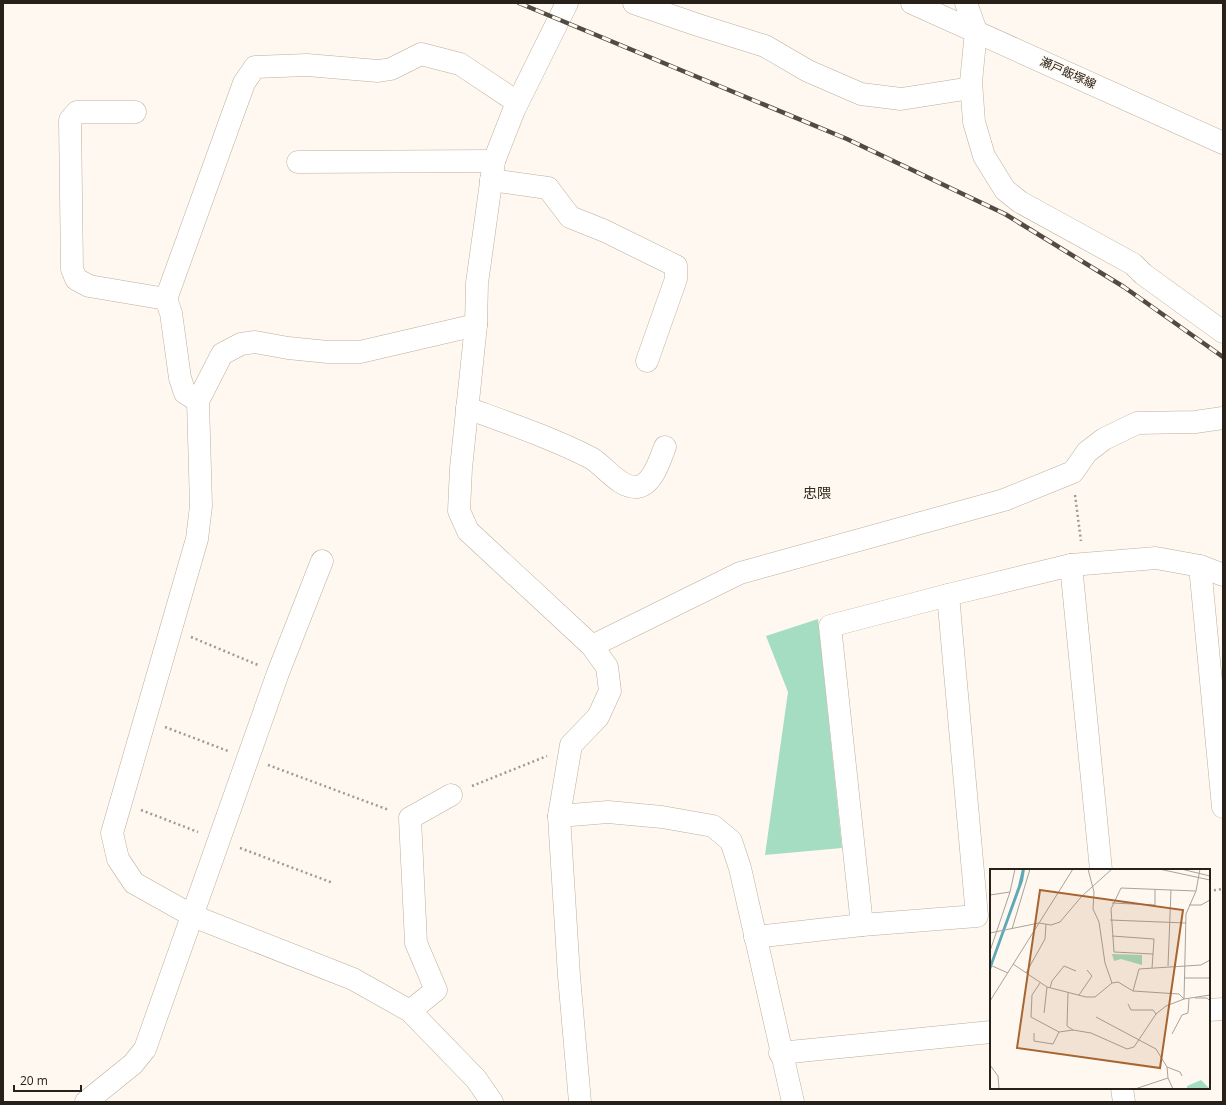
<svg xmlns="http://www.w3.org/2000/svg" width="1226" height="1105" font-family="'Open Sans','Noto Sans JP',sans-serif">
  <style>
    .green { fill: #a5ddc3 }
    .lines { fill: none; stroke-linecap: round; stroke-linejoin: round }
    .minor-casing { stroke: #bdae9d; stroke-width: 23 }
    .major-casing { stroke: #bdae9d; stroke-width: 23 }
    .path { stroke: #a09a93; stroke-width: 2.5; stroke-dasharray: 2 3; stroke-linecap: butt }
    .minor { stroke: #fff; stroke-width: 22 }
    .major { stroke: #fff; stroke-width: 22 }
    .rail-casing { stroke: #514b43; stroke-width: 4.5 }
    .rail { stroke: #fef8f0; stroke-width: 3; stroke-dasharray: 9; stroke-linecap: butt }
    .labels { text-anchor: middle; stroke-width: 3; stroke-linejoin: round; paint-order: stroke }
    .street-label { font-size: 12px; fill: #27211a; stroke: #fef8f0 }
    .quarter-label { font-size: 14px; fill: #35291b; stroke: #fef8f0 }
    .inset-road { fill: none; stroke: #a8a29a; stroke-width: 1 }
    .view { fill: #a76531; fill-opacity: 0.15; stroke: #a76531; stroke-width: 2 }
    .inset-edge { fill: none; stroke: #27211a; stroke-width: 2 }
  </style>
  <rect width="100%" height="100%" fill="#fef8f0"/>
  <polygon class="green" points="818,619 842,848 765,855 788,692 766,636"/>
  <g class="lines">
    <defs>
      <g id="minor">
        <polyline points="567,3 514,110 494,161 477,283 476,325 461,468 459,511 468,531 592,646 607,667 610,691 598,717 571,745 559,816 569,976 580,1102"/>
        <polyline points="634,3 698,25 765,46 808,71 861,94 901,99 971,88"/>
        <polyline points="966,3 976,31 971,82 974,122 984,156 1005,190 1020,202 1133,264 1143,274 1223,332"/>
        <polyline points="135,112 77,112 70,120 72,269 76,279 89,286 166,299 171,313 180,378 185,393 198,401"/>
        <polyline points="298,162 494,161"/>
        <polyline points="491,180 548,188 570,217 605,231 676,266 676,279 647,361"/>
        <polyline points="166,299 244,83 255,67 307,65 378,71 391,69 421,54 460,64 517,102"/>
        <polyline points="476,325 360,352 328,352 288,348 255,342 241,344 222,354 198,401 201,506 197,539 112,833 118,859 134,883 193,916 353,979 410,1011 476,1079 492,1102"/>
        <path d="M 467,408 C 508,423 552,438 591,458 C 605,466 619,488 637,487 C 653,485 660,459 665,447"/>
        <polyline points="1071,565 1101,870"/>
        <polyline points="1200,566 1223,807"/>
        <polyline points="592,646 740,573 1004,500 1073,472 1087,452 1104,439 1137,423 1195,422 1223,418"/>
        <polyline points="559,816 608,812 662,817 713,826 731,841 740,868 793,1102"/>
        <polyline points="862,925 977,916 948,595"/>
        <polyline points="755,937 862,925 830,626 948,595 1071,565 1156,558 1200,566 1223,575"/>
        <polyline points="1209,1010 1223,1009"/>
        <polyline points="410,1011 436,990 416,943 410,818 451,795"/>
        <polyline points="780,1053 991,1032"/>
        <polyline points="1122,1088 1124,1102"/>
        <polyline points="86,1102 133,1064 145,1049 278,673 322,561"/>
      </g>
      <polyline id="major" points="912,3 1223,143"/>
    </defs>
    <use href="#minor" class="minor-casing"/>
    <use href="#major" class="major-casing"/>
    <g class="path">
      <polyline points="1075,495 1081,541"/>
      <polyline points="191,637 258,665"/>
      <polyline points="165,727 228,751"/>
      <polyline points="268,765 389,810"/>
      <polyline points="472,786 547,756"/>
      <polyline points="141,810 198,832"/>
      <polyline points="240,848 333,883"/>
      <polyline points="1209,891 1223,889"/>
    </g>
    <use href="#minor" class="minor"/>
    <use href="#major" class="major"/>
    <defs>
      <polyline id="rail" points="519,3 847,139 1005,214 1124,287 1223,357"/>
    </defs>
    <use href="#rail" class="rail-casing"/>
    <use href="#rail" class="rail"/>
  </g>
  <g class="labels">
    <g class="street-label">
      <text transform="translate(1068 73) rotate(24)" y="4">瀬戸飯塚線</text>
    </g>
    <g class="quarter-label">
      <text x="817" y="498">忠隈</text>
    </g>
  </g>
  <g transform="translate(990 869)">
    <rect width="220" height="220" fill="#fef8f0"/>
    <path d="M 122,85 L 152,86 L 152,96 L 131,90 L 124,92 ZM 211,211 L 220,220 L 197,220 L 197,217 Z" fill="#a5ddc3"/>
    <path d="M 32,0 L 35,0 L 33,12 L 0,103 L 0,95 L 28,17 Z" fill="#5fa9b6"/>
    <path class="inset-road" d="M 98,0 L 104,23 L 103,40 L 109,53 L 115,94 L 122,114M 169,0 L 220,11M 191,0 L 220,7M 0,26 L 20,23M 122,34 L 165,36 L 165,20M 199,36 L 211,36 L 220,31M 120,51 L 196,54M 22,60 L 40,0M 0,64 L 49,54 L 61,56 L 70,53 L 92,27 L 122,0M 122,67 L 164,70 L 163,85M 0,82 L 20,23 L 25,0M 23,95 L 57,118 L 96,128 L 105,128 L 122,114 L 128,113 L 143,122 L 189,125 L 194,130M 0,96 L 18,104M 178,97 L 181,21M 162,99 L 163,85 L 124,83 L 121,40 L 131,19 L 206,22M 36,104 L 55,70 L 56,55M 195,109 L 220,109M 50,114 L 42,126 L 41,148 L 69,163M 60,119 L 62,112 L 74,97 L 86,102M 143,122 L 149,100 L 211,96 L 220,91M 78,124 L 77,157 L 83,161 L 101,164 L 137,180 L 144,178 L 166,145 L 176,137 L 194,130 L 220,126M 89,126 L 102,107 L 97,101M 205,129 L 217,129 L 220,132M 194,130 L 196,45 L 206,22 L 210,0M 0,132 L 83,0M 138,135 L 141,141 L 163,141 L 166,145M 54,144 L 57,118M 106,148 L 166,180 L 177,198 L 178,209 L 183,220M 44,164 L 44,172 L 63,175 L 69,163 L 83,161M 182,165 L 192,146 L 198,144 L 199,130M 0,196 L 8,207 L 9,220M 177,198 L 190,203 L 192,207M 145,220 L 178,209"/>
    <path class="view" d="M 50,21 L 193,41 L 170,199 L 27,179 Z"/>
    <rect width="220" height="220" class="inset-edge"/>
  </g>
  <rect width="1226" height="1105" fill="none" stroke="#27211a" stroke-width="8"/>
  <path d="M14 1085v6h67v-6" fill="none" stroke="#27211a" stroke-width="2"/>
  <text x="20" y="1085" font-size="12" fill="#27211a" stroke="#fef8f0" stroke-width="3" paint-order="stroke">20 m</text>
</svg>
